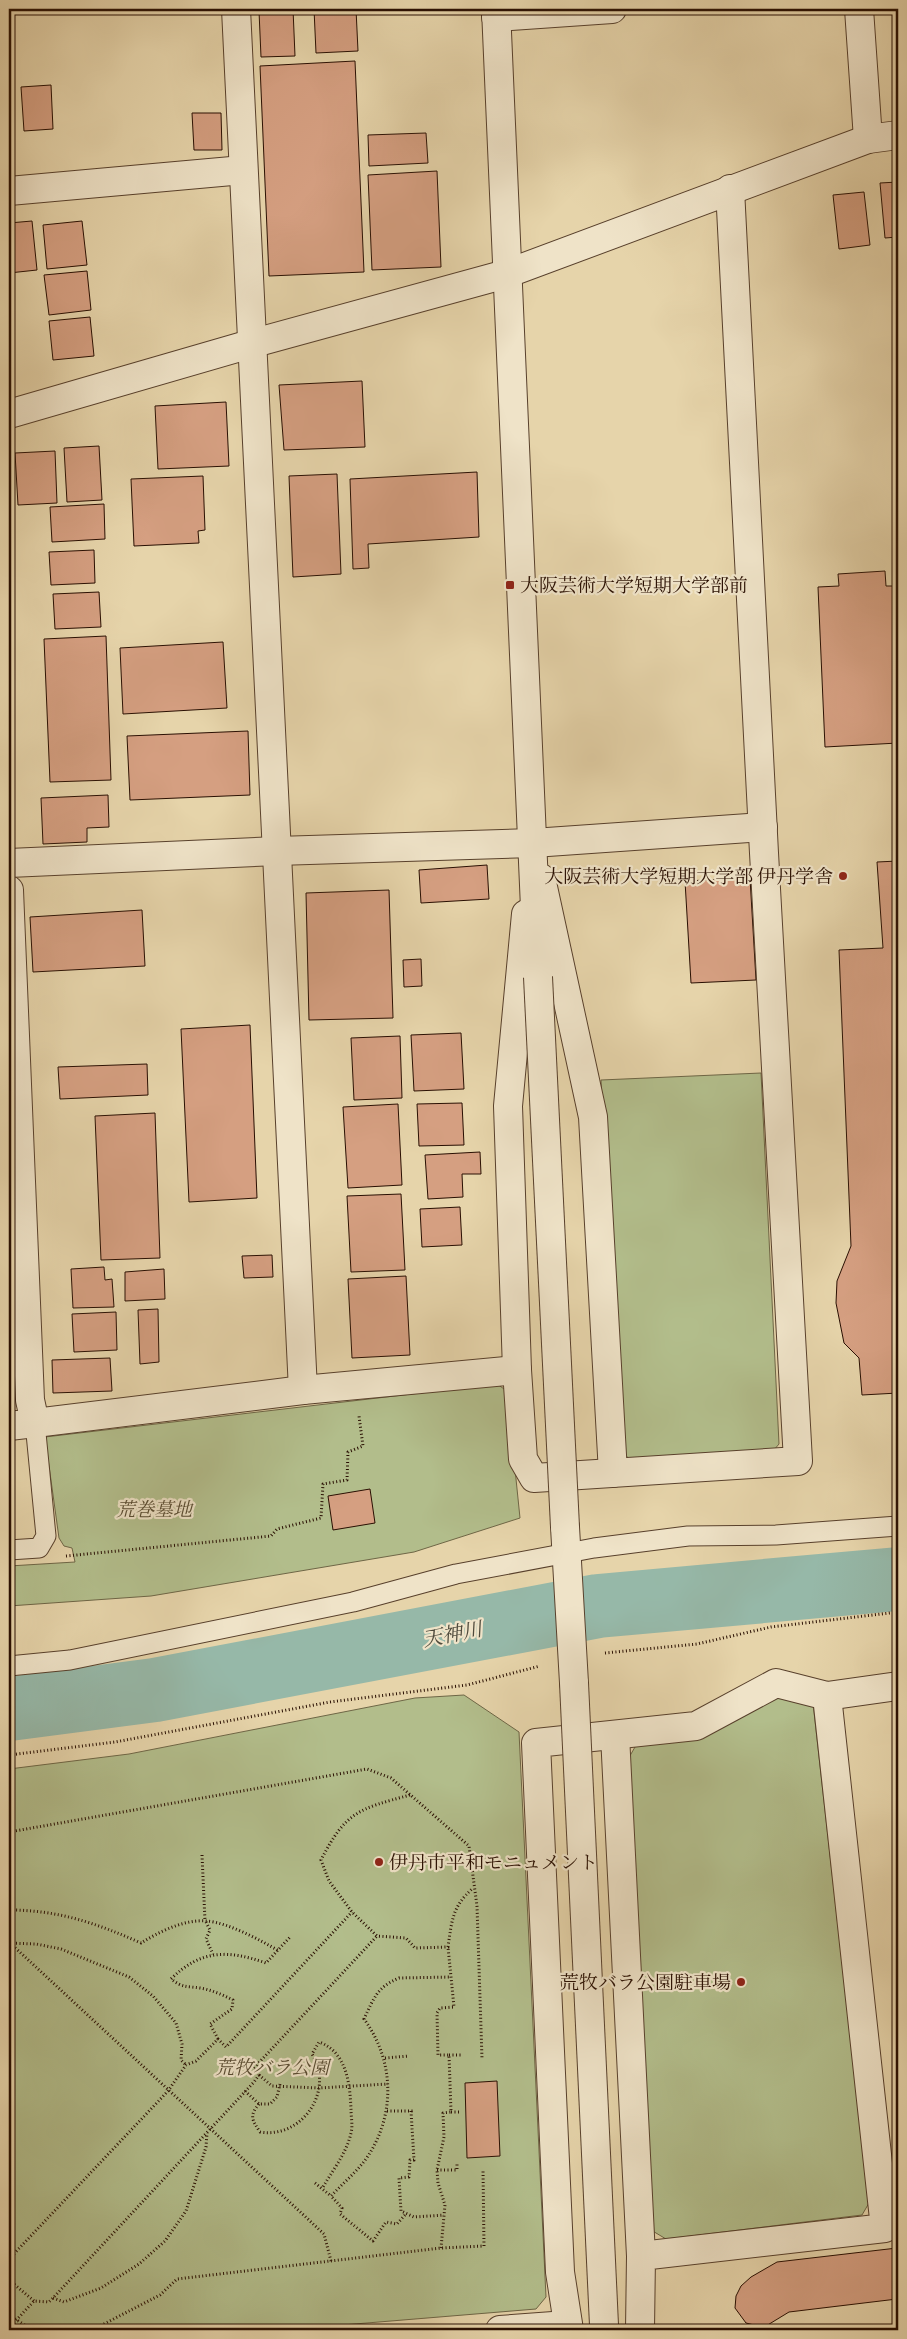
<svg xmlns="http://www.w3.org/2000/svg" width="907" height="2339" font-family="Alegreya,'Noto Serif JP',serif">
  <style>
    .green { fill: #b2bd8b; stroke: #6e6646 }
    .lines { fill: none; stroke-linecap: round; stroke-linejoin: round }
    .river { stroke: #96b8a8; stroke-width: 64 }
    .building { fill: #d59f81; stroke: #290f02 }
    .service-casing { stroke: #58402c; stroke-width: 21 }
    .minor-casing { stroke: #58402c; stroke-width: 30 }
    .tertiary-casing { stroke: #58402c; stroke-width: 30 }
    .path { stroke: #290f02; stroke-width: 3; stroke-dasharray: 1 2.5; stroke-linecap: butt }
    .service { stroke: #efe3c8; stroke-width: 19 }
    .minor { stroke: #efe3c8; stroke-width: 28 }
    .tertiary { stroke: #efe3c8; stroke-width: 28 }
    .tertiary-bridge-casing { stroke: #58402c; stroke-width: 30; stroke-linecap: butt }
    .tertiary-bridge { stroke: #efe3c8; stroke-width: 28 }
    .poi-dot { fill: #8f2418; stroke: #efe3c8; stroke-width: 2 }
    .labels { text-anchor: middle; stroke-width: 4.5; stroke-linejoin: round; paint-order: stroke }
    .poi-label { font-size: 19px; fill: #290f02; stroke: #efe3c8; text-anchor: start }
    .park-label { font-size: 19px; font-style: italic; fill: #594c32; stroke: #efe3c8 }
    .water-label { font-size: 20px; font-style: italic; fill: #4f4a3c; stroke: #efe3c8 }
  </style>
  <rect width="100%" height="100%" fill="#e6d4aa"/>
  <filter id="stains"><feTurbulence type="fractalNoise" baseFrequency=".004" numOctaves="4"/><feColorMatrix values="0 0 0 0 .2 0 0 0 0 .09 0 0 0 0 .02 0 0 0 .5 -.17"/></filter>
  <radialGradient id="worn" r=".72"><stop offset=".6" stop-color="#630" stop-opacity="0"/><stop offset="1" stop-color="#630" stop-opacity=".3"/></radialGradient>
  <g class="green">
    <polygon points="761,1073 779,1444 768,1457 640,1464 620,1453 601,1080"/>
    <polygon points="497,1384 507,1391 520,1518 414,1552 151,1596 9,1606 9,1566 75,1562 72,1548 64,1546 59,1538 45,1437"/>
    <polygon points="778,1692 813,1703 869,2203 862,2215 666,2239 651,2230 627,1761 639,1740"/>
    <polygon points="464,1695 519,1732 546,2297 536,2309 282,2330 9,2330 9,1769 129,1754 415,1698"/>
  </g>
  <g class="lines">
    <polyline class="river" points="9,1709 155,1690 598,1606 898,1579"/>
  </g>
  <g class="building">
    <polygon points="293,9 295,56 261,57 259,11"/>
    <polygon points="314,9 356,9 358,51 316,53"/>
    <polygon points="355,61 364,272 269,276 260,66"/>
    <polygon points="51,85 53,129 24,131 21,87"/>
    <polygon points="9,87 12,128 9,129"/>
    <polygon points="192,113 221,113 222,150 194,150"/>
    <polygon points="426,133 428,163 369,166 368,135"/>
    <polygon points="437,171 441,267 372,270 368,175"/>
    <polygon points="898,182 898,237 885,238 880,183"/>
    <polygon points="864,192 870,245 839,249 833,195"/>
    <polygon points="32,221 37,270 9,273 9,223"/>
    <polygon points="82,221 87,265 47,269 43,225"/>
    <polygon points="87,271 91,310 49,315 44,275"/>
    <polygon points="9,286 13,320 9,321"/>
    <polygon points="90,317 94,356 53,360 49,321"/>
    <polygon points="362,381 365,447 284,450 279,385"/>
    <polygon points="226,402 229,466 158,469 155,406"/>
    <polygon points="99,446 102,500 67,502 64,448"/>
    <polygon points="55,451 57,503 18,505 15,453"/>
    <polygon points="477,472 479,537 368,544 369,568 353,569 350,479"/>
    <polygon points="337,474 341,574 293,577 289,476"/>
    <polygon points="203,476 205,530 198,531 199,543 134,546 131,479"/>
    <polygon points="104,504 105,539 52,542 50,507"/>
    <polygon points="94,550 95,583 51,585 49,552"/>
    <polygon points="885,571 886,586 898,586 898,743 825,747 818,587 839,586 838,574"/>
    <polygon points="99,592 101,627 55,629 53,594"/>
    <polygon points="106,636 111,780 50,782 44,639"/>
    <polygon points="223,642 227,708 123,714 120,648"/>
    <polygon points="248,731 250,795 130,800 127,736"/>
    <polygon points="108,795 109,827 87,828 87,842 43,844 41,798"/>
    <polygon points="898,861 898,1393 862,1395 859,1358 844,1343 836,1303 837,1281 851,1246 839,950 883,948 877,862"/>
    <polygon points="487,865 489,899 421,903 419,870"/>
    <polygon points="750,878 756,980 691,983 685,881"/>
    <polygon points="389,890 393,1018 309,1020 306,893"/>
    <polygon points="142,910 145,966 33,972 30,917"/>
    <polygon points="421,959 422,986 404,987 403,960"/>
    <polygon points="250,1025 257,1198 189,1202 181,1029"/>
    <polygon points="461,1033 464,1089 414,1091 411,1035"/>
    <polygon points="400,1036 402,1098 354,1100 351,1038"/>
    <polygon points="147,1064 148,1095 60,1099 58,1067"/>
    <polygon points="462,1103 464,1145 419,1146 417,1104"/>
    <polygon points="398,1104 402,1185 348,1188 343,1107"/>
    <polygon points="155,1113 160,1258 101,1260 95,1116"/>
    <polygon points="480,1152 481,1174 462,1174 463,1197 428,1199 425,1155"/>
    <polygon points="401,1194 405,1270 351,1272 347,1196"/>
    <polygon points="460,1207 462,1245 422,1247 420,1209"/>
    <polygon points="272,1255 273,1277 244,1278 242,1256"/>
    <polygon points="104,1267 105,1280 112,1279 114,1307 73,1308 71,1269"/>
    <polygon points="164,1269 165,1299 125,1301 125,1272"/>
    <polygon points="406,1276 410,1355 352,1358 348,1279"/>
    <polygon points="158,1309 159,1362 140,1364 138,1310"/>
    <polygon points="116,1312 117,1350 74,1352 72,1314"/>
    <polygon points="110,1358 112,1391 53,1393 52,1360"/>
    <polygon points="370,1489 375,1523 333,1530 328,1496"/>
    <polygon points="497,2081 500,2156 467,2158 465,2083"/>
    <polygon points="897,2248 898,2315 897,2299 789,2312 766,2326 758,2326 746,2323 735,2308 736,2296 741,2286 751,2277 777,2262"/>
  </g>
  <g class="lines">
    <defs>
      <g id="service">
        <polyline points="9,1550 39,1548 46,1536 35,1423"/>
        <polyline points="9,1666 70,1660 353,1602 456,1574 594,1548 688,1536 776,1535 898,1526"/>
      </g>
      <g id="minor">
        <polyline points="236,9 303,1390"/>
        <polyline points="859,9 868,139"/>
        <polyline points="496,17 612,9"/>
        <polyline points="9,191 243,170"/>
        <polyline points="9,863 277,851 533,843 763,827"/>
        <polyline points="541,878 593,1117 613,1473"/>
        <polyline points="9,890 30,1400 35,1423 9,1426"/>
        <polyline points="526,914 508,1106 517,1370 523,1459 534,1478 798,1461 764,853 730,189"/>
        <polyline points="35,1423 303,1390 517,1370"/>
        <polyline points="615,1735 641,2256"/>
        <polyline points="500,2330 567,2325"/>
        <polyline points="569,2330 560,2272 536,1743 696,1726 776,1683 827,1696 898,1686"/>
        <polyline points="640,2330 641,2256 885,2228 827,1696"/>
      </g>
      <g id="tertiary">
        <polyline points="496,9 538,977"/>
        <polyline points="9,414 254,343 506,274 868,139 898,135"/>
        <polyline points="565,1527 574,1683"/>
      </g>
    </defs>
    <use href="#service" class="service-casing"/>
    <use href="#minor" class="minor-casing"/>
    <use href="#tertiary" class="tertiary-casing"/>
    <g class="path">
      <polyline points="66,1556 271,1536 277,1529 321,1518 323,1484 347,1480 348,1452 363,1446 359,1416"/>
      <polyline points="605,1653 697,1644 771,1627 898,1612"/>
      <polyline points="9,1755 115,1742 330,1702 467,1685 540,1666"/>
      <path d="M 410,1795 C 359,1809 346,1811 321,1860 L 329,1881 L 352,1912 L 377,1936 L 406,1938 L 415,1948 L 448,1947 C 452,1920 452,1907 473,1888"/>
      <polyline points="9,1832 367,1769 391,1778 469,1846 477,1906 482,2059"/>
      <polyline points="202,1855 205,1921"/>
      <path d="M 9,1910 C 58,1910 96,1923 141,1943 C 159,1932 184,1919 207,1921 C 229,1923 260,1940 279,1951"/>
      <polyline points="206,1922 210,1930 206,1939 213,1954"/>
      <polyline points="9,1943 36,1944 61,1949 129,1977 153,1996 176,2023 182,2044 181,2060 186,2065"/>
      <polyline points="10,1943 324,2234 331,2261"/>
      <path d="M 218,2039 L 210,2024 L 232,2009 L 233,2000 C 223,1995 212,1990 200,1988 C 186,1986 183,1988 171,1979 C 201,1949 229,1950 266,1963 L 291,1936"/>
      <polyline points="449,2055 461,2055"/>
      <polyline points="385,2058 409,2056"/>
      <polyline points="259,2075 272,2086 319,2088 388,2084"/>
      <polyline points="245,2091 259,2104 270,2104 277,2097 280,2084"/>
      <path d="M 259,2104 C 249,2116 252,2120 260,2132 C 302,2139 335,2091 312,2054 L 319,2042 C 347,2052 350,2084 351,2110 C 351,2117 353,2126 351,2133 C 347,2152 333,2170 323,2187"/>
      <polyline points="387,2111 414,2111"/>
      <polyline points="411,2111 414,2160 410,2160 409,2177 399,2178 401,2211 414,2217 444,2215"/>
      <polyline points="451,2112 459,2112"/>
      <polyline points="437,2170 457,2170 457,2164"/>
      <polyline points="315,2183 331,2196"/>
      <path d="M 405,2215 L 397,2224 L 386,2222 L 373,2241 L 340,2214 L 342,2208 L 331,2196 C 343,2183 358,2171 368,2156 C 396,2113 394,2060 364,2019 C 374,1998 377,1987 399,1978 L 451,1977"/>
      <polyline points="441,2248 445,2205 438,2183 437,2170 444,2137 443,2113 451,2112 449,2055 438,2055 437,2013 440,2008 454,2007 448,1947"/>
      <polyline points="9,2259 168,2091 186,2065 196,2061 218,2039 226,2047 352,1912"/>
      <polyline points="9,2280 34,2301"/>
      <polyline points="53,2298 64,2302 101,2288 139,2264 165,2241 186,2211 206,2147 207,2133"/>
      <polyline points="9,2315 31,2329 51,2330"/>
      <polyline points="9,2328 34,2301 49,2302 53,2298 254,2082 259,2075 253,2069 377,1936"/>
      <polyline points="66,2330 100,2326 160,2295 177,2279 441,2248 484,2246 483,2169"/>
    </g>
    <use href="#service" class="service"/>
    <use href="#minor" class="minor"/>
    <use href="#tertiary" class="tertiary"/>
    <defs>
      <g id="tertiary-bridge">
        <polyline points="538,977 565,1527"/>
        <polyline points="574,1683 604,2325"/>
      </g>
    </defs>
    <use href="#tertiary-bridge" class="tertiary-bridge-casing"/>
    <use href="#tertiary-bridge" class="tertiary-bridge"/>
  </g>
  <g class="poi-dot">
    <rect x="505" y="580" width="10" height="10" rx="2.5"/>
    <circle cx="843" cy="876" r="5"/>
    <circle cx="379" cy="1862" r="5"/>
    <circle cx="741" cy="1982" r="5"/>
  </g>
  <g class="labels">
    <g class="poi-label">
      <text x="520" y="592">大阪芸術大学短期大学部前</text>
      <text x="833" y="883" text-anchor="end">大阪芸術大学短期大学部 伊丹学舎</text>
      <text x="389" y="1869">伊丹市平和モニュメント</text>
      <text x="731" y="1989" text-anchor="end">荒牧バラ公園駐車場</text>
    </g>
    <g class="park-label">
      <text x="154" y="1516">荒巻墓地</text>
      <text x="272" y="2074">荒牧バラ公園</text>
    </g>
    <g class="water-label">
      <text transform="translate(452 1634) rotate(-11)" y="7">天神川</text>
    </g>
  </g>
  <rect width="907" height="2339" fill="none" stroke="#e6d4aa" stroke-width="30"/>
  <rect x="10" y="10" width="887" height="2319" fill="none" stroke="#290f02" stroke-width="2.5"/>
  <rect x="15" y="15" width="877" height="2309" fill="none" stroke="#290f02"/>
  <rect width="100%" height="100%" filter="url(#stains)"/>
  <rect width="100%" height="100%" fill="url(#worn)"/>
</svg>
